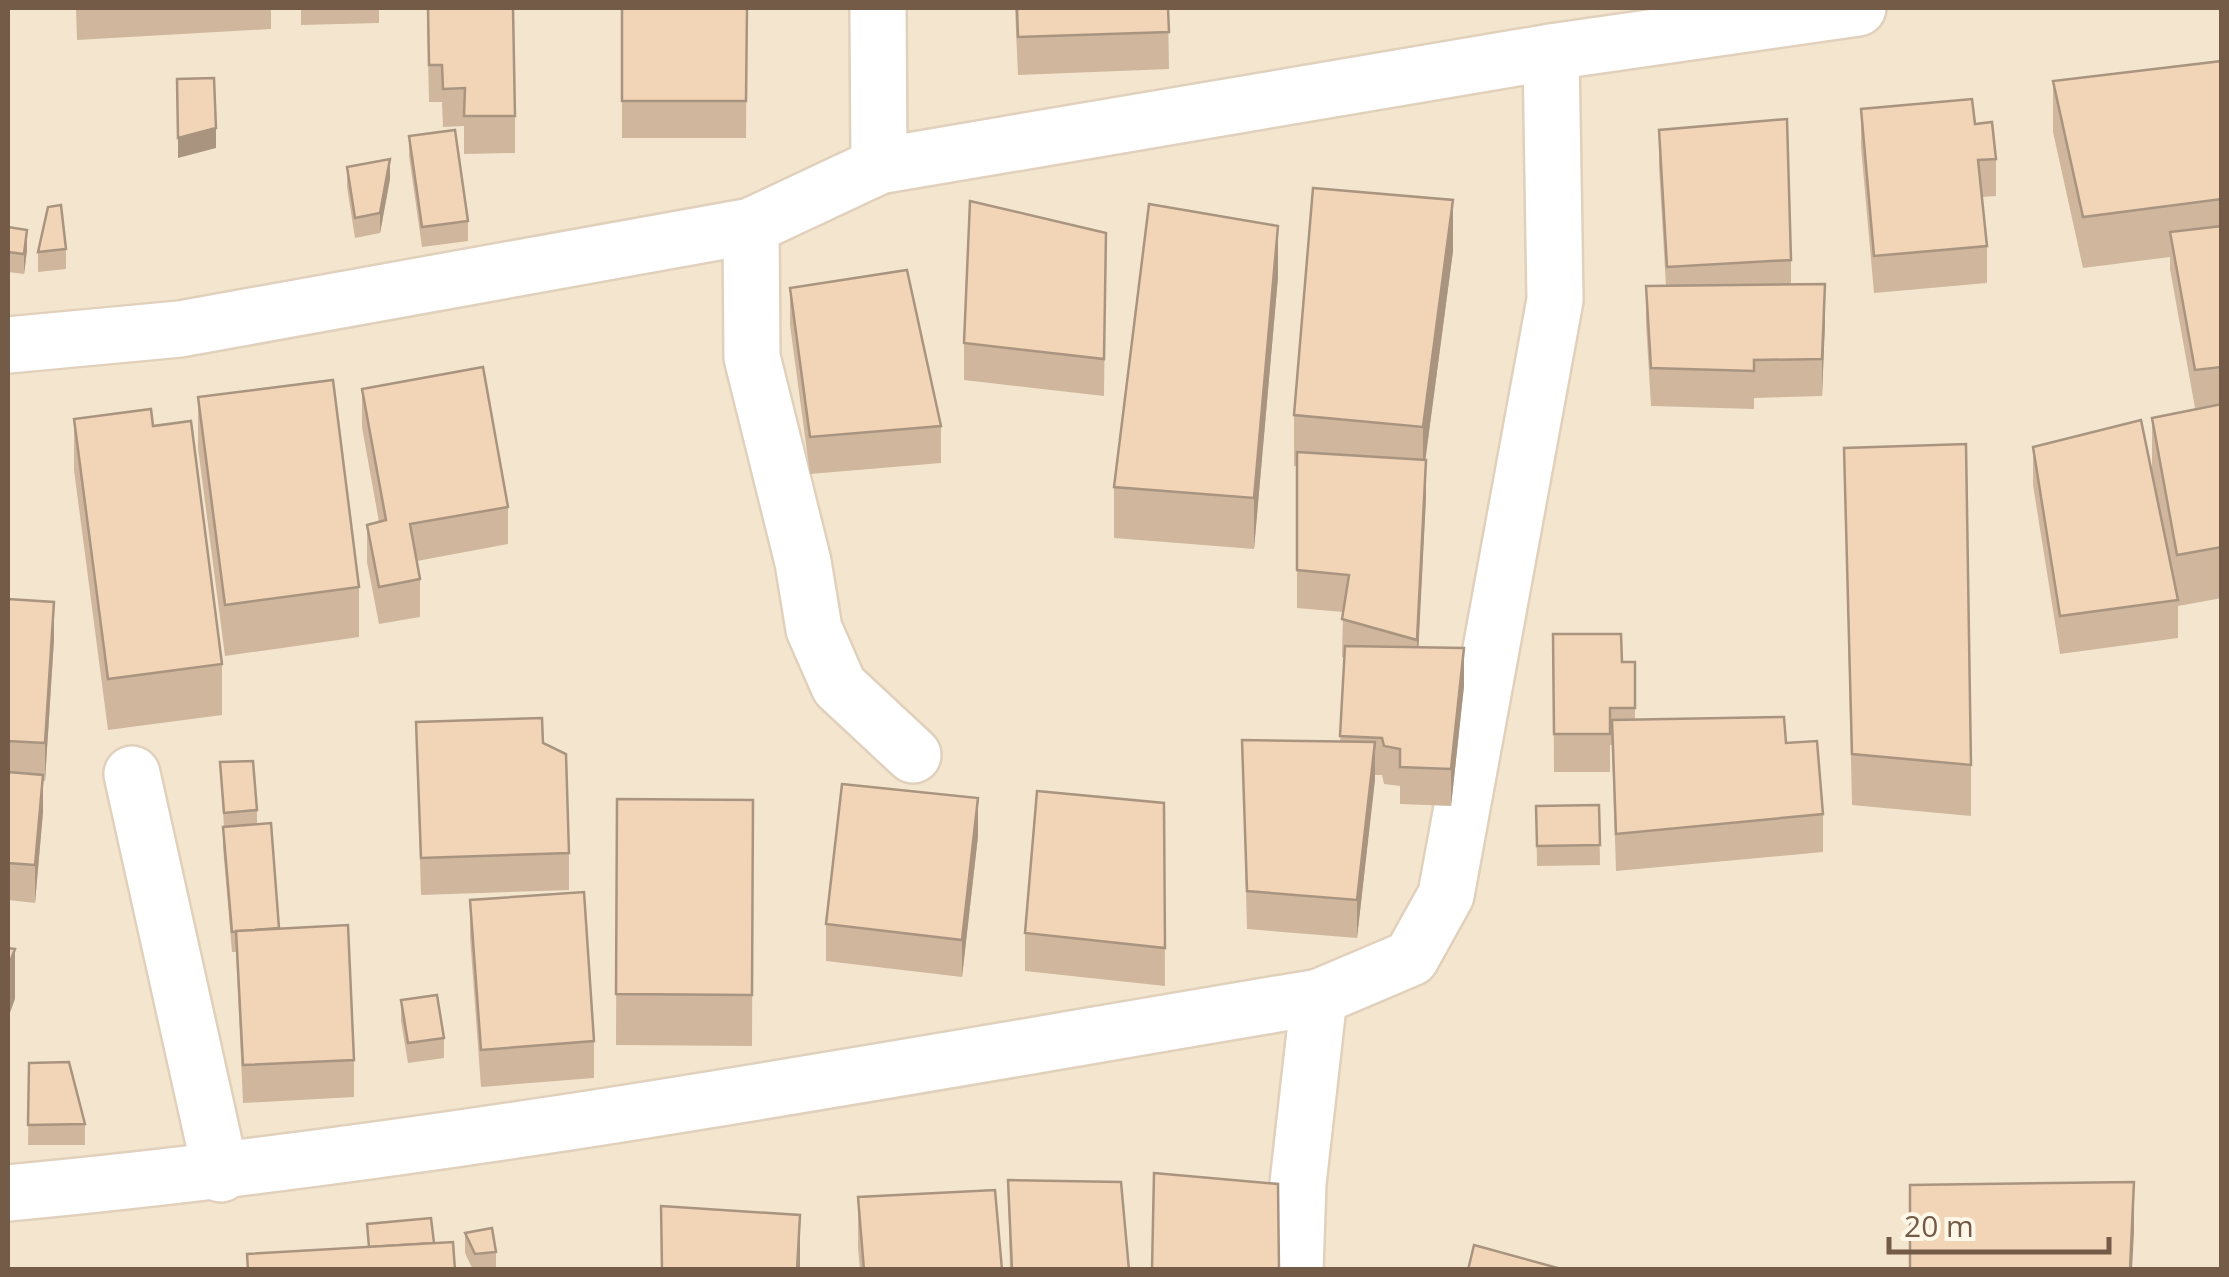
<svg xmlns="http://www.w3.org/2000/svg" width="2229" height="1277" font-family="'Open Sans',sans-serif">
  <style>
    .residential { fill: #f4e6ce }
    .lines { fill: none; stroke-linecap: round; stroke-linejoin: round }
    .minor-casing { stroke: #e1d0bc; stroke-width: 60 }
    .minor { stroke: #fff; stroke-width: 55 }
    .wall { fill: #d0b69d }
    .shaded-wall { fill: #a99480 }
    .building { fill: #f2d4b7; stroke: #a99480; stroke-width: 2.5 }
  </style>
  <rect width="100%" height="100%" fill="#fdf4e0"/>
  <rect class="residential" x="8" y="8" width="2213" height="1261"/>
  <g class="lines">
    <defs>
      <g id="minor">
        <polyline points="878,8 879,166"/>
        <polyline points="751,226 752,357 803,562 814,629 839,686 913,755"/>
        <polyline points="8,345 180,329 751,226 879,166 1551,52 1858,8"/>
        <polyline points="132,774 221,1174"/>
        <path d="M 8,1193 C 448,1152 883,1070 1319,997 L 1411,958 L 1446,895 L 1555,300 L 1551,52"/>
        <polyline points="1295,1270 1298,1183 1319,997"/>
      </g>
    </defs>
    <use href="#minor" class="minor-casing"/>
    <use href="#minor" class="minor"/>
  </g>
  <g class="wall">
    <polygon points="76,8 271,8 271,29 77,40"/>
    <polygon points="301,8 379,8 379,23 301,25"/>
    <polygon points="427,8 515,116 515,153 464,154 464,126 443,127 442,102 429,102"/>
    <polygon points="622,8 747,8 746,138 622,138"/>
    <polygon points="1015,8 1168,8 1169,69 1018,75"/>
    <polygon points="2222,61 2222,598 2178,606 2178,638 2060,654 2033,485 2033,447 2161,516 2152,469 2152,418 2217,405 2195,408 2170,269 2170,257 2083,268 2053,132 2053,81"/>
    <polygon points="1861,109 1975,124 1996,159 1996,196 1982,197 1987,246 1987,283 1874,293 1861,147"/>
    <polygon points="1659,130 1791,260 1791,284 1825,322 1822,396 1754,398 1754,409 1651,406 1646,323 1646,286 1666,286 1659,167"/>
    <polygon points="409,136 468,221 468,241 422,247 409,156"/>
    <polygon points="347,167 390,179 380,233 355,238 347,187"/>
    <polygon points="8,227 27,250 24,274 8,272"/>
    <polygon points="1106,233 1104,396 964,380 964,343"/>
    <polygon points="66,249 66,269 38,272 38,252"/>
    <polygon points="1453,251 1425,460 1426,497 1418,647 1464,686 1451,806 1400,804 1400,786 1384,784 1382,775 1375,775 1357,938 1247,929 1242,740 1340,742 1345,658 1342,657 1343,612 1297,608 1297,466 1294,466 1294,415"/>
    <polygon points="1278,277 1254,549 1114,538 1114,487"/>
    <polygon points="790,288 941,426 941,463 810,474 790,325"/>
    <polygon points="362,389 508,507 508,544 417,561 420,579 420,617 379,624 367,562 367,525 379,522 362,427"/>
    <polygon points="198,397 359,587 359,637 225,656 198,448"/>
    <polygon points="74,419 222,664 222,715 108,730 74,470"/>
    <polygon points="1844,448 1971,765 1971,816 1852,805"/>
    <polygon points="8,599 54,639 45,781 43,781 43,812 35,903 8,900"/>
    <polygon points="1553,634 1622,662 1635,662 1635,719 1786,743 1823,814 1823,852 1616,871 1612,745 1610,745 1610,772 1554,772"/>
    <polygon points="416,722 543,743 569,853 569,890 421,895"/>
    <polygon points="220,762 257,810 257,824 279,929 354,1060 354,1097 243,1103 236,952 232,952 223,847 224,827"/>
    <polygon points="617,799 753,800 752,1046 616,1045"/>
    <polygon points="1164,803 1165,986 1025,971 1025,933"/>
    <polygon points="1599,805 1600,865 1537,866 1536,806"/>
    <polygon points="978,836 962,977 826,961 826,924"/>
    <polygon points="470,900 594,1041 594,1078 481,1087 470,937"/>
    <polygon points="401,1000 444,1038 444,1058 408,1063 401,1021"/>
    <polygon points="29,1063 85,1124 85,1145 28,1145"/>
    <polygon points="1008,1180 1129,1270 1010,1270"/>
    <polygon points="858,1197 1002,1270 860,1270 858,1248"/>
    <polygon points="465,1233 496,1252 496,1270 473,1270 465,1253"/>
  </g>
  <g class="shaded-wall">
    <polygon points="216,128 216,148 178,158 178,138"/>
    <polygon points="390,159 390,179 380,233 380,213"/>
    <polygon points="1453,200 1453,251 1423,478 1423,427"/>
    <polygon points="1278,226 1278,277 1254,549 1254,498"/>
    <polygon points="27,230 27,250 24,274 24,254"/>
    <polygon points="1825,284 1825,322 1822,396 1822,359"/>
    <polygon points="1426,460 1426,497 1417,678 1417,640"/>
    <polygon points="54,602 54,639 45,781 45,743"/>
    <polygon points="1464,648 1464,686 1451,806 1451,769"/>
    <polygon points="1375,742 1375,780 1357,938 1357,900"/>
    <polygon points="43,775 43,812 35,903 35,865"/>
    <polygon points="978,798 978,836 962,977 962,940"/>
    <polygon points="15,949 15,999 8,1018 8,967"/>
    <polygon points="2134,1182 2134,1232 2132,1270 2130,1270"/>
    <polygon points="800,1215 800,1270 797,1270"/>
  </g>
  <g class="building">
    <polygon points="428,8 513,8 515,116 464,116 465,88 443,89 442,65 429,65"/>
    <polygon points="622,8 747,8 746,101 622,101"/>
    <polygon points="1017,8 1168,8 1169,32 1018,37"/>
    <polygon points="2222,61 2222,199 2083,217 2053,81"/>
    <polygon points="214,78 216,128 178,138 177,79"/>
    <polygon points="1972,99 1975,124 1992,122 1996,159 1978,160 1987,246 1874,256 1861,109"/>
    <polygon points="1787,119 1791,260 1667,267 1659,130"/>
    <polygon points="455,130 468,221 422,227 409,136"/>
    <polygon points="390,159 380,213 355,218 347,167"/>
    <polygon points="1313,188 1453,200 1423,427 1294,415"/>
    <polygon points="970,201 1106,233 1104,359 964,343"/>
    <polygon points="1149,204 1278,226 1254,498 1114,487"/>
    <polygon points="61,205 66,249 38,252 48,207"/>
    <polygon points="2222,226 2222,367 2195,370 2170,232"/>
    <polygon points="8,227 27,230 24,254 8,252"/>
    <polygon points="907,270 941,426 810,437 790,288"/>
    <polygon points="1825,284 1822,359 1754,360 1754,371 1651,368 1646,286"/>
    <polygon points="483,367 508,507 410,524 420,579 379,587 367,525 386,520 362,389"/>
    <polygon points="333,380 359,587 225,605 198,397"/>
    <polygon points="2222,404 2222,547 2177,555 2152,418"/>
    <polygon points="151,409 153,426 191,421 222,664 108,679 74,419"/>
    <polygon points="2141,420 2178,600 2060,616 2033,447"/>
    <polygon points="1966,444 1971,765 1852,754 1844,448"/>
    <polygon points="1297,452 1426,460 1417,640 1342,619 1349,575 1297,570"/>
    <polygon points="8,599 54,602 45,743 8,741"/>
    <polygon points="1553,634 1621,634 1622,662 1635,662 1635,708 1610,708 1610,734 1554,734"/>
    <polygon points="1345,646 1464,648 1451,769 1400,767 1400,749 1384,746 1382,738 1340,736"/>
    <polygon points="1784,717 1786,743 1817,741 1823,814 1616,834 1612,720"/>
    <polygon points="542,718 543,743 566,754 569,853 421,858 416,722"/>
    <polygon points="1242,740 1375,742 1357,900 1247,891"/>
    <polygon points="253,761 257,810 224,813 220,762"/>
    <polygon points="8,772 43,775 35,865 8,863"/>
    <polygon points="842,784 978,798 962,940 826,924"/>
    <polygon points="1037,791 1164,803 1165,948 1025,933"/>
    <polygon points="617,799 753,800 752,995 616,994"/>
    <polygon points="1599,805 1600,845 1537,846 1536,806"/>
    <polygon points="271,823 279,928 232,932 223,827"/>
    <polygon points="584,892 594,1041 481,1050 470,900"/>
    <polygon points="348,925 354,1060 243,1065 236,931"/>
    <polygon points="8,948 15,949 8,967"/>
    <polygon points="437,995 444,1038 408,1043 401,1000"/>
    <polygon points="69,1062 85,1124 28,1125 29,1063"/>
    <polygon points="1154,1173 1278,1184 1279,1270 1152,1270"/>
    <polygon points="1008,1180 1121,1182 1129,1270 1012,1270"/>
    <polygon points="2134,1182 2130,1270 1910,1270 1910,1185"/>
    <polygon points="995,1190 1002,1270 864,1270 858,1197"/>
    <polygon points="661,1206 800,1215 797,1270 662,1270"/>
    <polygon points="431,1218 434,1243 369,1247 367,1224"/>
    <polygon points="492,1228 496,1252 475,1254 465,1233"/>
    <polygon points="453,1242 455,1270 248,1270 247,1254"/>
    <polygon points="1474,1245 1565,1270 1468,1270"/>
  </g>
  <rect width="2229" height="1277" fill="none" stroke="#745b47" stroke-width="20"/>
  <path d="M1889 1237v15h220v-15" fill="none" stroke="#745b47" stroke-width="5"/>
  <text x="1904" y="1237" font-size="30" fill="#745b47" stroke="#fff7e7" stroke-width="8" paint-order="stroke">20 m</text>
</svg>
